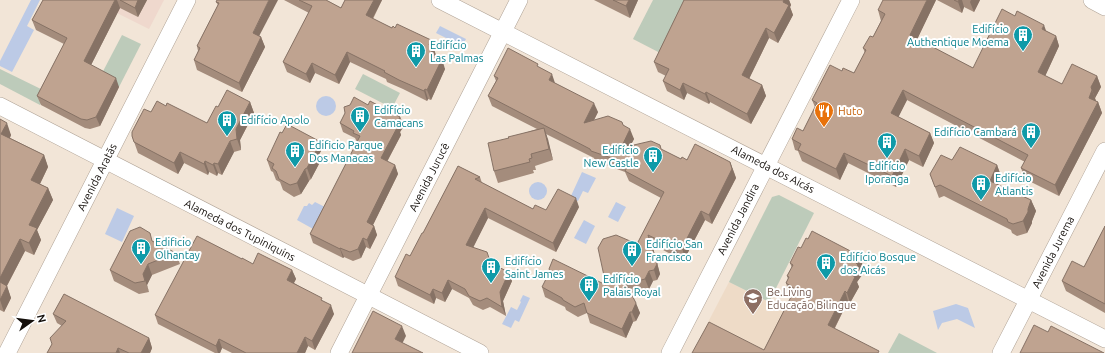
<svg xmlns="http://www.w3.org/2000/svg" width="1105" height="353" font-family="Ubuntu,sans-serif">
  <style>
    .commercial { fill: #efd8cd }
    .built { fill: #eedbc7 }
    .green { fill: #bdcbba }
    .water { fill: #bccae6 }
    .lines { fill: none; stroke-linecap: round; stroke-linejoin: round }
    .minor-casing { stroke: #b0a396; stroke-width: 18 }
    .minor { stroke: #fff; stroke-width: 17 }
    .wall { fill: #a48c7c }
    .shaded-wall { fill: #867265 }
    .building { fill: #bfa390; stroke: #867265 }
    .labels { text-anchor: middle; stroke-width: 4; stroke-linejoin: round; paint-order: stroke }
    .culture-label { font-size: 11px; fill: #0d838f; stroke: #fff; text-anchor: start }
    .food-label { font-size: 11px; fill: #c56008; stroke: #fff; text-anchor: start }
    .street-label { font-size: 11px; fill: #140f0b; stroke: #fff }
    .education-label { font-size: 11px; fill: #785e54; stroke: #fff; text-anchor: start }
  </style>
  <rect width="100%" height="100%" fill="#f2e5d7"/>
  <polygon class="commercial" points="91,0 164,0 149,29"/>
  <polygon class="built" points="729,282 843,340 754,353 705,328"/>
  <g class="green">
    <polygon points="653,0 688,0 664,55 633,39"/>
    <polygon points="122,35 141,44 119,87 100,77"/>
    <polygon points="0,69 47,92 40,105 0,84"/>
    <polygon points="363,74 400,93 392,108 355,89"/>
    <polygon points="779,195 814,213 769,302 729,282 772,197"/>
    <polygon points="899,333 937,353 888,353"/>
  </g>
  <g class="water">
    <polygon points="31,0 40,0 27,26 34,30 12,72 0,66 0,61"/>
    <polygon points="440,26 466,39 462,46 436,33"/>
    <circle cx="326" cy="106" r="10"/>
    <polygon points="582,172 596,178 588,193 583,191 578,201 570,198"/>
    <circle cx="538" cy="191" r="9"/>
    <polygon points="315,202 325,207 315,230 297,220 304,206 307,206 309,203 312,205"/>
    <polygon points="616,202 626,207 618,222 608,217"/>
    <polygon points="117,208 134,216 122,242 105,234"/>
    <polygon points="584,220 595,226 586,244 574,238"/>
    <polygon points="523,295 530,298 519,322 515,320 511,328 502,324 511,307 517,310 521,302 520,301"/>
    <polygon points="956,304 968,308 975,328 957,319 942,323 938,330 933,311"/>
  </g>
  <g class="lines">
    <defs>
      <g id="minor">
        <polyline points="440,0 1105,339"/>
        <polyline points="1092,0 1105,7"/>
        <polyline points="0,106 480,353"/>
        <polyline points="7,353 187,0"/>
        <polyline points="339,353 519,0"/>
        <polyline points="670,353 851,0"/>
        <polyline points="1001,353 1105,151"/>
      </g>
    </defs>
    <use href="#minor" class="minor-casing"/>
    <use href="#minor" class="minor"/>
  </g>
  <g class="wall">
    <polygon points="43,0 147,0 138,17 120,8 91,65 119,87 100,126 90,129 85,128 41,105 37,96 64,44 36,30 32,20"/>
    <polygon points="217,0 261,37 265,47 242,92 197,70 194,60 198,51 197,46 218,5 216,2"/>
    <polygon points="284,0 326,0 341,8 345,0 382,0 373,19 392,28 431,40 436,57 445,69 431,100 428,99 427,101 403,89 387,82 386,79 350,62 339,84 315,73 310,83 287,72 283,62 309,13"/>
    <polygon points="594,0 638,0 630,18"/>
    <polygon points="684,0 789,0 791,5 790,7 793,15 778,43 769,38 749,79 762,85 766,96 751,124 710,102 709,104 687,93 684,100 667,91 663,81 666,76 658,72 654,62"/>
    <polygon points="936,0 917,39 973,68 1046,31 1056,36 1059,46 1045,76 1062,84 1097,76 1101,87 1095,98 1096,101 1098,102 1102,113 1059,196 1025,179 1021,168 1025,162 907,100 898,117 930,133 934,143 923,167 909,160 896,187 848,163 840,180 802,161 798,151 795,150 792,139 803,131 815,107 812,100 842,71 854,73 865,53 863,48 873,37 881,21 878,10"/>
    <polygon points="937,0 980,0 974,12 964,7 962,13"/>
    <polygon points="539,67 555,83 598,112 594,120 623,125 634,139 630,146 661,150 681,159 730,162 734,172 736,178 712,224 705,220 685,258 678,254 676,257 652,244 660,274 657,280 653,281 649,289 631,293 640,313 636,321 633,322 626,338 590,323 587,313 578,317 566,310 565,307 545,297 542,287 606,285 637,244 661,198 629,181 625,172 595,161 594,158 546,134 553,160 535,166 536,170 533,170 534,173 498,183 494,171 509,138 537,129 492,106 488,96 496,81 494,76"/>
    <polygon points="250,102 254,113 240,140 241,150 234,152 222,175 218,173 217,176 209,172 208,175 184,163 178,174 138,153 132,136 151,112 166,106 207,123 218,107"/>
    <polygon points="350,105 368,105 400,117 404,126 400,132 401,135 387,162 395,165 398,174 373,225 374,226 377,235 370,249 366,247 361,258 353,261 344,257 343,258 313,243 310,234 357,142 355,138 343,132 340,123"/>
    <polygon points="0,119 11,135 10,138 44,155 48,167 40,184 48,188 53,200 37,230 41,240 34,255 25,251 7,286 11,298 4,312 0,310"/>
    <polygon points="282,133 317,140 321,151 318,156 320,162 311,179 309,181 301,194 294,197 283,190 280,182 276,180 273,172 271,171 267,160"/>
    <polygon points="952,160 997,165 1001,176 997,185 1031,200 1036,211 1032,221 1032,223 1027,233 1017,236 1012,233 1011,230 944,196 939,198 930,174"/>
    <polygon points="458,166 480,177 482,183 533,209 546,210 579,207 556,252 488,218 473,247 497,263 499,267 512,281 503,301 506,316 490,307 483,310 473,305 469,298 452,289 445,302 436,298 434,304 398,286 395,277 410,256 423,233"/>
    <polygon points="1105,226 1105,313 1066,291 1062,281 1084,267"/>
    <polygon points="154,241 176,253 180,264 152,275 147,285 149,292 139,294 114,281 110,270"/>
    <polygon points="801,248 863,266 861,271 862,275 857,282 859,287 850,303 848,301 835,328 764,350 792,295 789,293 786,283 788,279 787,276 792,268 790,263"/>
    <polygon points="253,264 292,270 296,279 294,283 324,302 334,314 315,350 308,346 305,353 232,353 222,348 220,353 215,353 158,324 155,315"/>
    <polygon points="53,314 149,338 152,348 150,353 47,353 62,326 57,323"/>
  </g>
  <g class="shaded-wall">
    <polygon points="115,0 117,0 120,8 88,71 84,61"/>
    <polygon points="138,0 147,0 138,17 135,8"/>
    <polygon points="269,0 278,0 256,42 253,33"/>
    <polygon points="374,0 382,0 369,25 366,15"/>
    <polygon points="629,0 638,0 630,18 626,6"/>
    <polygon points="784,0 789,0 791,5 790,7 793,15 778,43 774,33"/>
    <polygon points="927,0 936,0 914,46 910,35"/>
    <polygon points="959,0 962,0 964,7 962,13 958,2"/>
    <polygon points="971,0 980,0 974,12 970,2"/>
    <polygon points="1044,25 1048,36 1042,29"/>
    <polygon points="766,28 769,38 746,85 742,75"/>
    <polygon points="1056,36 1059,46 1042,83 1038,72"/>
    <polygon points="261,37 265,47 242,92 239,83"/>
    <polygon points="431,40 437,58 431,54 429,45"/>
    <polygon points="347,52 350,62 339,84 335,75"/>
    <polygon points="442,59 445,69 431,100 427,90"/>
    <polygon points="312,63 315,73 310,83 306,74"/>
    <polygon points="552,74 555,83 549,80"/>
    <polygon points="1097,76 1101,87 1095,98 1091,87"/>
    <polygon points="116,78 119,87 100,126 96,117"/>
    <polygon points="683,83 687,93 684,100 680,90"/>
    <polygon points="762,85 766,96 751,124 747,114"/>
    <polygon points="425,89 428,99 427,101 424,91"/>
    <polygon points="903,90 907,100 895,124 891,113"/>
    <polygon points="1092,90 1096,101 1093,108 1089,98"/>
    <polygon points="706,92 710,102 709,104 705,94"/>
    <polygon points="250,102 254,113 240,140 241,150 237,139 236,129"/>
    <polygon points="1098,102 1102,113 1059,196 1055,185"/>
    <polygon points="594,103 598,112 588,132 584,123"/>
    <polygon points="400,117 404,126 400,132 401,135 384,167 381,158 396,125"/>
    <polygon points="7,123 11,135 6,146 1,134"/>
    <polygon points="544,128 548,139 553,160 549,149"/>
    <polygon points="630,129 634,139 624,158 621,148"/>
    <polygon points="930,133 934,143 923,167 919,156"/>
    <polygon points="317,140 321,151 318,156 320,162 311,179 307,168 314,145"/>
    <polygon points="230,141 234,152 222,175 218,164"/>
    <polygon points="905,149 909,160 896,187 892,176"/>
    <polygon points="180,152 184,163 178,174 174,163"/>
    <polygon points="844,153 848,163 840,180 836,169"/>
    <polygon points="44,155 48,167 36,192 31,180"/>
    <polygon points="205,161 209,172 208,175 204,164"/>
    <polygon points="730,162 736,178 712,224 709,215"/>
    <polygon points="214,163 218,173 217,176 213,165"/>
    <polygon points="395,165 398,174 370,231 367,222"/>
    <polygon points="997,165 1001,176 994,192 990,181"/>
    <polygon points="305,169 309,181 301,194 297,183"/>
    <polygon points="48,188 53,200 37,230 41,240 34,255 29,243 29,225"/>
    <polygon points="576,198 579,207 556,252 553,243"/>
    <polygon points="1031,200 1036,211 1032,221 1032,223 1027,233 1023,221"/>
    <polygon points="485,208 488,218 470,254 466,245"/>
    <polygon points="701,211 705,220 685,258 682,248"/>
    <polygon points="374,226 377,235 370,249 367,240"/>
    <polygon points="648,235 652,244 660,274 657,280 654,270"/>
    <polygon points="363,238 366,247 361,258 358,249"/>
    <polygon points="20,239 25,251 3,293 0,286 0,278"/>
    <polygon points="674,244 678,254 676,257 673,247"/>
    <polygon points="340,248 344,257 343,258 340,249"/>
    <polygon points="860,256 863,266 861,271 862,275 857,282 859,287 850,303 847,293 856,263"/>
    <polygon points="148,264 152,275 147,285 149,292 143,274"/>
    <polygon points="292,270 296,279 291,288 287,280"/>
    <polygon points="649,271 653,281 649,289 645,279"/>
    <polygon points="509,272 512,281 503,301 506,316 502,307 500,292"/>
    <polygon points="448,280 452,289 445,302 442,293"/>
    <polygon points="7,286 11,298 4,312 0,300"/>
    <polygon points="433,289 436,298 434,304 430,295"/>
    <polygon points="845,291 848,301 831,335 828,325"/>
    <polygon points="636,303 640,313 636,321 632,312"/>
    <polygon points="331,305 334,314 315,350 312,341"/>
    <polygon points="630,312 633,322 626,338 622,329"/>
    <polygon points="402,326 406,336 399,350 395,339"/>
    <polygon points="305,337 308,346 305,353 297,353"/>
    <polygon points="149,338 152,348 150,353 141,353"/>
    <polygon points="219,339 222,348 220,353 218,353 216,346"/>
    <polygon points="118,348 120,353 116,353"/>
  </g>
  <g class="building">
    <polygon points="43,0 115,0 84,61 116,78 96,117 87,120 81,119 37,96 67,38 32,20"/>
    <polygon points="120,0 138,0 135,8"/>
    <polygon points="217,0 269,0 253,33 261,37 239,83 194,60 200,48 197,46 219,3 216,2"/>
    <polygon points="299,0 326,0 341,8 345,0 374,0 366,15 392,28 393,26 395,28 397,24 431,40 429,45 433,48 431,54 442,59 427,90 425,89 424,91 399,80 384,72 385,71 347,52 335,75 312,63 306,74 283,62 312,6"/>
    <polygon points="613,0 629,0 626,6"/>
    <polygon points="684,0 784,0 783,2 789,5 774,33 766,28 742,75 762,85 747,114 706,92 705,94 683,83 680,90 663,81 669,69 654,62"/>
    <polygon points="883,0 927,0 910,35 973,68 1002,9 1015,16 1017,11 1044,25 1042,29 1056,36 1038,72 1062,84 1072,64 1097,76 1091,87 1092,90 1089,98 1098,102 1055,185 1021,168 1028,155 903,90 891,113 930,133 919,156 905,149 892,176 844,153 836,169 798,150 801,144 792,139 797,128 803,131 817,103 812,100 830,65 842,71 843,68 854,73 866,50 863,48 870,36 873,37 885,14 878,10"/>
    <polygon points="954,0 959,0 958,2"/>
    <polygon points="508,48 538,64 537,66 552,74 549,80 594,103 584,123 608,116 622,122 623,125 630,129 621,148 651,141 660,145 661,149 681,159 682,157 687,160 695,144 730,162 732,169 709,215 701,211 682,248 674,244 673,247 648,235 657,264 654,270 649,271 645,279 626,284 636,303 632,312 630,312 622,329 587,313 584,303 575,307 563,300 562,298 542,287 550,271 549,269 553,259 606,285 598,248 603,239 616,235 637,244 664,192 625,171 629,164 591,151 590,149 488,96 498,78 494,76"/>
    <polygon points="227,90 250,102 236,129 237,139 230,141 218,164 214,163 213,165 205,161 204,164 180,152 174,163 134,142 132,136 132,132 144,109 151,112 157,101 166,106 167,103 207,123 216,106 218,107"/>
    <polygon points="354,97 368,105 370,101 400,117 396,125 398,126 381,158 395,165 367,222 374,226 367,240 363,238 358,249 350,252 340,248 340,249 310,234 360,136 353,133 354,131 340,123 345,113 344,107 350,105"/>
    <polygon points="0,119 7,123 1,134 44,155 31,180 48,188 29,225 37,228 29,243 20,239 0,278"/>
    <polygon points="287,124 317,140 314,145 316,151 307,168 305,169 297,183 290,185 279,179 276,171 272,168 274,164 267,160 280,132 282,133"/>
    <polygon points="544,128 549,149 531,154 532,158 529,159 530,162 494,171 488,143 509,138 508,137"/>
    <polygon points="960,147 997,165 990,181 1031,200 1028,209 1028,212 1023,221 1013,224 1008,222 1007,219 940,185 935,187 930,174 941,155 952,160"/>
    <polygon points="458,166 480,177 475,179 533,209 535,205 546,210 558,189 576,198 553,243 485,208 466,245 487,252 489,258 497,263 496,266 509,272 500,292 502,307 487,298 480,301 469,296 465,289 448,280 442,293 433,289 430,295 395,277 406,254 410,256 422,233 423,233"/>
    <polygon points="1105,226 1105,304 1062,281 1072,261 1084,267"/>
    <polygon points="140,227 150,233 152,241 176,253 148,264 143,274 145,281 135,283 110,270 130,231"/>
    <polygon points="812,231 860,256 856,263 858,265 852,275 855,277 847,293 845,291 828,325 879,351 878,353 692,353 709,322 764,350 795,289 786,283 789,277 787,276 793,265 790,263 798,247 801,248 806,238 808,239"/>
    <polygon points="197,236 242,259 242,258 253,264 258,253 292,270 287,280 322,298 321,300 331,305 312,341 305,337 297,353 246,353 219,339 216,346 155,315"/>
    <polygon points="0,282 7,286 0,300"/>
    <polygon points="64,294 149,338 141,353 129,353 118,348 116,353 47,353 52,344 50,338 66,321 53,314"/>
    <polygon points="373,311 402,326 395,339 423,353 352,353"/>
    <polygon points="1034,325 1048,332 1051,326 1104,353 1020,353"/>
  </g>
  <defs>
    <symbol id="building-pin" viewBox="-11 -11 22 30"><path d="M0 17L-7.5 6A9.5 9.5 0 1 1 7.5 6Z" fill="#0f9aa8" stroke="#fff"/><path d="M-4-6H4V6H1V3H-1V6H-4ZM-2.5-4.3h1.7v1.8h-1.7ZM.8-4.3h1.7v1.8H.8ZM-2.5-1h1.7V.8h-1.7ZM.8-1h1.7V.8H.8Z" fill="#fff"/></symbol>
    <symbol id="restaurant-pin" viewBox="-11 -11 22 30"><path d="M0 17L-7.5 6A9.5 9.5 0 1 1 7.5 6Z" fill="#e8710a" stroke="#fff"/><path d="M-5-6h1v4h1v-4h1v4h1v-4h1v5L-1.5 .5V6h-2V.5L-5-1ZM5-6V6H3V1.5H1.5Q1.5-4 5-6Z" fill="#fff"/></symbol>
    <symbol id="school-pin" viewBox="-11 -11 22 30"><path d="M0 17L-7.5 6A9.5 9.5 0 1 1 7.5 6Z" fill="#8d6e63" stroke="#fff"/><path d="M0-5L7-2L0 1L-7-2ZM-4 1L0 2.5L4 1V4Q0 6-4 4Z" fill="#fff"/></symbol>
  </defs>
  <g fill-rule="evenodd">
    <use href="#building-pin" x="1012" y="24" width="22" height="30"/>
    <use href="#building-pin" x="405" y="40" width="22" height="30"/>
    <use href="#restaurant-pin" x="813" y="100" width="22" height="30"/>
    <use href="#building-pin" x="349" y="105" width="22" height="30"/>
    <use href="#building-pin" x="216" y="109" width="22" height="30"/>
    <use href="#building-pin" x="1020" y="121" width="22" height="30"/>
    <use href="#building-pin" x="876" y="131" width="22" height="30"/>
    <use href="#building-pin" x="284" y="140" width="22" height="30"/>
    <use href="#building-pin" x="642" y="145" width="22" height="30"/>
    <use href="#building-pin" x="970" y="173" width="22" height="30"/>
    <use href="#building-pin" x="130" y="237" width="22" height="30"/>
    <use href="#building-pin" x="621" y="239" width="22" height="30"/>
    <use href="#building-pin" x="815" y="252" width="22" height="30"/>
    <use href="#building-pin" x="480" y="256" width="22" height="30"/>
    <use href="#building-pin" x="578" y="274" width="22" height="30"/>
    <use href="#school-pin" x="742" y="287" width="22" height="30"/>
  </g>
  <g class="labels">
    <g class="culture-label">
      <text x="1009" y="33" text-anchor="end">Edifício<tspan x="1009" dy="13">Authentique Moema</tspan></text>
      <text x="430" y="49">Edifício<tspan x="430" dy="13">Las Palmas</tspan></text>
      <text x="374" y="114">Edifício<tspan x="374" dy="13">Camacans</tspan></text>
      <text x="241" y="124">Edifício Apolo</text>
      <text x="1017" y="136" text-anchor="end">Edifício Cambará</text>
      <text x="309" y="149">Edificio Parque<tspan x="309" dy="13">Dos Manacas</tspan></text>
      <text x="639" y="154" text-anchor="end">Edifício<tspan x="639" dy="13">New Castle</tspan></text>
      <text x="887" y="170" text-anchor="middle">Edifício<tspan x="887" dy="13">Iporanga</tspan></text>
      <text x="995" y="182">Edifício<tspan x="995" dy="13">Atlantis</tspan></text>
      <text x="155" y="246">Edificio<tspan x="155" dy="13">Olhantay</tspan></text>
      <text x="646" y="248">Edifício San<tspan x="646" dy="13">Francisco</tspan></text>
      <text x="840" y="261">Edifício Bosque<tspan x="840" dy="13">dos Aicás</tspan></text>
      <text x="505" y="265">Edifício<tspan x="505" dy="13">Saint James</tspan></text>
      <text x="603" y="283">Edifício<tspan x="603" dy="13">Palais Royal</tspan></text>
    </g>
    <g class="food-label">
      <text x="838" y="115">Huto</text>
    </g>
    <g class="street-label">
      <text transform="translate(773 169) rotate(27)" y="4">Alameda dos Aicás</text>
      <text transform="translate(97 177) rotate(-63)" y="4">Avenida Aratãs</text>
      <text transform="translate(429 177) rotate(-63)" y="4">Avenida Jurucê</text>
      <text transform="translate(738 219) rotate(-63)" y="4">Avenida Jandira</text>
      <text transform="translate(240 230) rotate(27)" y="4">Alameda dos Tupiniquins</text>
      <text transform="translate(1053 252) rotate(-63)" y="4">Avenida Jurema</text>
    </g>
    <g class="education-label">
      <text x="767" y="296">Be.Living<tspan x="767" dy="13">Educação Bilingue</tspan></text>
    </g>
  </g>
  <g transform="translate(32 321) rotate(76)" stroke="#ffffff" stroke-width="3" paint-order="stroke">
  <path d="M0-3L7 15L0 10L-7 15Z" fill="#140f0b"/>
  <text y="-6" font-size="11" font-weight="bold" text-anchor="middle" fill="#140f0b">N</text>
  </g>
</svg>
